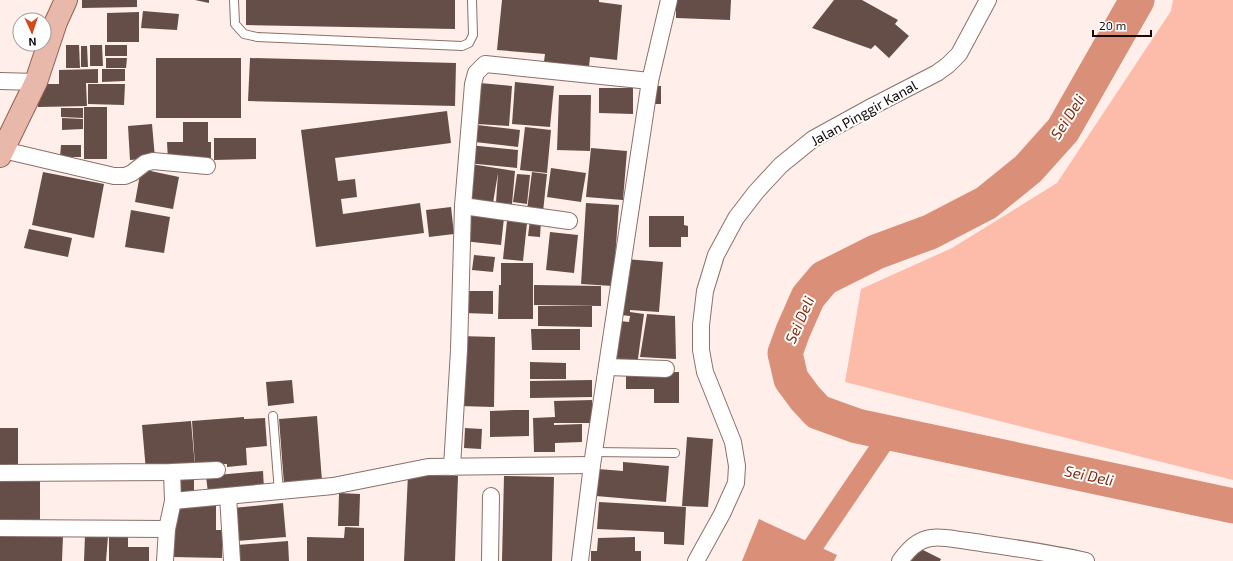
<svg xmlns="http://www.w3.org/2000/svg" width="1233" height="561" font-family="'Exo 2',sans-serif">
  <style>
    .green { fill: #fcbca9 }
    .water { fill: #da8f78 }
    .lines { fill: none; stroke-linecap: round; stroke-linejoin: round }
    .canal { stroke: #da8f78; stroke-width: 20 }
    .river { stroke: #da8f78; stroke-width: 35 }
    .building { fill: #654e47 }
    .lane-casing { stroke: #8a716a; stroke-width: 10 }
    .street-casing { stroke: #8a716a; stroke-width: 18 }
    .primary-casing { stroke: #945f4e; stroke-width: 24 }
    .lane { stroke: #fff; stroke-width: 8 }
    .street { stroke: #fff; stroke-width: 16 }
    .primary { stroke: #e8b9ab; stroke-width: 22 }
    .labels { text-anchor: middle; stroke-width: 4; stroke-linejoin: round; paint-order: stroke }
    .street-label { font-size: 14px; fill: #150c0a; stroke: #fff }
    .water-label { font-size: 15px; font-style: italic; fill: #842c0e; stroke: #fff }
  </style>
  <rect width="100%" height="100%" fill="#ffeee9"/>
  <polygon class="green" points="1173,0 1233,0 1233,480 845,382 861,289 952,248 1057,183 1171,11"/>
  <polygon class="water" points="759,519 837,555 834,561 742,561"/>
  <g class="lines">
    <polyline class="canal" points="803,561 890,433"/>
    <polyline class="river" points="1137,0 1063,130 1028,169 986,203 930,232 876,252 824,278 808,297 793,331 785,353 791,379 805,398 818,412 857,426 1233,506"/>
  </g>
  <g class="building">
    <polygon points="82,0 137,0 137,7 82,8"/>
    <polygon points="195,0 209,0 209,3"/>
    <polygon points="246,0 455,0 455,29 246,25"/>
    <polygon points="502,0 599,0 599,2 622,5 617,60 590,57 589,67 543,69 545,54 497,50"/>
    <polygon points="676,0 731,0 730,20 676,18"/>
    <polygon points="834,0 862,0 898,20 895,24 909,36 889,58 875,45 871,49 812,28"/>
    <polygon points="143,11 179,14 177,30 141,28"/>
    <polygon points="139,12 139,42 107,42 107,13"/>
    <polygon points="66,45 79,45 80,68 66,68"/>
    <polygon points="90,45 102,45 103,66 90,66"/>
    <rect x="105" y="45" width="22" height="11"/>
    <polygon points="81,46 87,46 88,67 81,67"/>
    <polygon points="106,58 127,58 126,68 106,68"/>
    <rect x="156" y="58" width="85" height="60"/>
    <polygon points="250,58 456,63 455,106 248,101"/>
    <polygon points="98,69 98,83 86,83 87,106 38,107 38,84 59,84 59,70"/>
    <polygon points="102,69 125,69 125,81 102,82"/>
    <polygon points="515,82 554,86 550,127 512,124"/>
    <polygon points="480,83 512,86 509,126 477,124"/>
    <polygon points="88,84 125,84 124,105 88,104"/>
    <rect x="653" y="86" width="8" height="18"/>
    <polygon points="599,88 633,88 633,114 599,113"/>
    <polygon points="559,95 591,95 590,151 557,150"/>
    <rect x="84" y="107" width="23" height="52"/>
    <polygon points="61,108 83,108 83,118 61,117"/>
    <polygon points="447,111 451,143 335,158 338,181 355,179 357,197 341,199 343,214 420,203 424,233 316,247 301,130"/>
    <polygon points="62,118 83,119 83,129 62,130"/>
    <polygon points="183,122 208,122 208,142 211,142 211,159 168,160 167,142 183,142"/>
    <polygon points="152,124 155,158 130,160 128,126"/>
    <polygon points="477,125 520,130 518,147 475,142"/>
    <polygon points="525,127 551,130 547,173 520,170"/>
    <polygon points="214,138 256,138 256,159 214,160"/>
    <polygon points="61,145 81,145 81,157 60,157"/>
    <polygon points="469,145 518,150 517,168 467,163"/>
    <polygon points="591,148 627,151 623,200 586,197"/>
    <polygon points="471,164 515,171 512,204 496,203 498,173 493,203 464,198"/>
    <polygon points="551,168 586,173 581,202 547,197"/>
    <polygon points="141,169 179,177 173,209 135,202"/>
    <polygon points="43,172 104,184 94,238 32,225"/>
    <polygon points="532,172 547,174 543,212 527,210"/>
    <polygon points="517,174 530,175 527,204 513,202"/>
    <polygon points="586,203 619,205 613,286 581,284"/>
    <polygon points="451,207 454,234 429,237 426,210"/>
    <polygon points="131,210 170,217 164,253 125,247"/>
    <polygon points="465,215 504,218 501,245 463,241"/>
    <polygon points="649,216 684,216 684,225 688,226 688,237 681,237 681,247 649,247"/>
    <polygon points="530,220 541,221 540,237 528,236"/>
    <polygon points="507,221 527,223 523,261 503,259"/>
    <polygon points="29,229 72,238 68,257 24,248"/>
    <polygon points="550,232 578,235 574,273 546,270"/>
    <polygon points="474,255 495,257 493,272 472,270"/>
    <polygon points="625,259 663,262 659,312 630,310 630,312 644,314 637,366 614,363 620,321 629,322 630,316 621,315"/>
    <polygon points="501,263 533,263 533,319 498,319 499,285 501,285"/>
    <polygon points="534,285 601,286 601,306 534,305"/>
    <polygon points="463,291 493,291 493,314 463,313"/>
    <polygon points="538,306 592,306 592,327 538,326"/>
    <polygon points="647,314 675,316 676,359 640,357"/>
    <polygon points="531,329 580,329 580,350 532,350"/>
    <polygon points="460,336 495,337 494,407 458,406"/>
    <polygon points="530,362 566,363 566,379 530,379"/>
    <polygon points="679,372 679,403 654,403 654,389 626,389 626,373"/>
    <polygon points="292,380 294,403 268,406 266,382"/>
    <polygon points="592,380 592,397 530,398 530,381"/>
    <polygon points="592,400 592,423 554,423 554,425 582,424 582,442 555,443 555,452 534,452 533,418 555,417 554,401"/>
    <polygon points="515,410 529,410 529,436 490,437 490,411"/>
    <polygon points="317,416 322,481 284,484 279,419"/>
    <polygon points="244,417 244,419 265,418 267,446 246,448 247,465 227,467 227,464 195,466 192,421"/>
    <polygon points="191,421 195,467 146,471 142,425"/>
    <rect x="0" y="428" width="18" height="44"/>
    <polygon points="465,428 482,429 481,449 464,448"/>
    <polygon points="687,437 713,439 708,507 682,506"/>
    <polygon points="623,462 669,466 666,502 596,496 598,469 623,471"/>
    <polygon points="263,471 264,489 208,493 206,476"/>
    <polygon points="408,474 458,476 455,561 404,561"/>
    <polygon points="0,476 40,477 40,525 0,525"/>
    <polygon points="504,476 554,477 552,561 502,561"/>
    <polygon points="179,479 194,479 194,493 179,492"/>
    <polygon points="339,493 360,494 359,526 338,526"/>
    <polygon points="599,502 686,507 684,545 664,544 664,532 597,529"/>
    <polygon points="283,503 286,537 236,541 233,508"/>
    <polygon points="173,504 216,505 216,530 222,530 222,558 173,557"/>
    <polygon points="345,527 364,528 364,561 307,561 307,537 344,538"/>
    <polygon points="0,533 63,535 62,561 0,561"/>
    <polygon points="109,534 128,534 128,547 149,547 149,561 109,561"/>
    <polygon points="85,535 108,536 106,561 84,561"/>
    <polygon points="635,537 635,551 641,551 641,561 591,561 591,551 597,551 598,538"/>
    <polygon points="288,541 289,561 238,561 237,545"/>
    <polygon points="917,547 941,559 940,561 910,561"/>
  </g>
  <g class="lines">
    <defs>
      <g id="lane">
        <polyline points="234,0 235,24 244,34 257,37 462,46 469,43 473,35 472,0"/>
        <polyline points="273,416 279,492"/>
        <polyline points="594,452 675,453"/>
      </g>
      <g id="street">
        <polyline points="0,81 36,82"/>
        <polyline points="3,150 114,176 125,176 132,173 145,163 153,161 207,166"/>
        <polyline points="463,206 569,221"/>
        <polyline points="607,367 666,369"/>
        <polyline points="452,467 459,350 463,206 473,84 476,73 485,64 650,81"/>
        <polyline points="0,473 172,472 217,470"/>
        <polyline points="228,496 232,561"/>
        <polyline points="173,501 333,486 428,467 592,465"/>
        <polyline points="0,528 167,529"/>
        <polyline points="165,561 167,529 173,501 172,472"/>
        <polyline points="490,561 491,496"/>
        <polyline points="580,561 592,465 650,81 669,0"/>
        <polyline points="696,561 722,514 736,483 737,466 733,442 705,372 701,350 701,325 705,291 716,255 736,218 756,192 781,165 813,139 873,106 937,73 948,65 959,54 988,0"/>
        <path d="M 900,561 C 908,550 917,540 931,538 C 943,536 956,540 968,541 C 1007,547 1047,552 1086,561"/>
      </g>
      <polyline id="primary" points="0,156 36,82 56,22 66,0"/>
    </defs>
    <use href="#lane" class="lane-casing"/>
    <use href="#street" class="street-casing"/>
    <use href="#primary" class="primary-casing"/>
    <use href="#lane" class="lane"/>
    <use href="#street" class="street"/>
    <use href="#primary" class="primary"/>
  </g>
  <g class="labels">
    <g class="street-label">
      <text transform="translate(864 113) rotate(-29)" y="5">Jalan Pinggir Kanal</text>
    </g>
    <g class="water-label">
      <text transform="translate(1068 117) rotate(-57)" y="5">Sei Deli</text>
      <text transform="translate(800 320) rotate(-66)" y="5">Sei Deli</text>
      <text transform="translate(1089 476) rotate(12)" y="5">Sei Deli</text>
    </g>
  </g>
  <g transform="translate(32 32) rotate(177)"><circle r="19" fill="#ffffff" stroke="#a19e9d"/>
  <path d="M0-3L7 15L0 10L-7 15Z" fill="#d34b1d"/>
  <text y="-6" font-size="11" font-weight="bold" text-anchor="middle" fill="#150c0a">N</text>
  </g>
  <path d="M1093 30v6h58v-6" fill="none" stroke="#150c0a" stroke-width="2"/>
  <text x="1099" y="30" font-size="12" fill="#150c0a" stroke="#ffffff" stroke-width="3" paint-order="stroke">20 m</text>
</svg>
